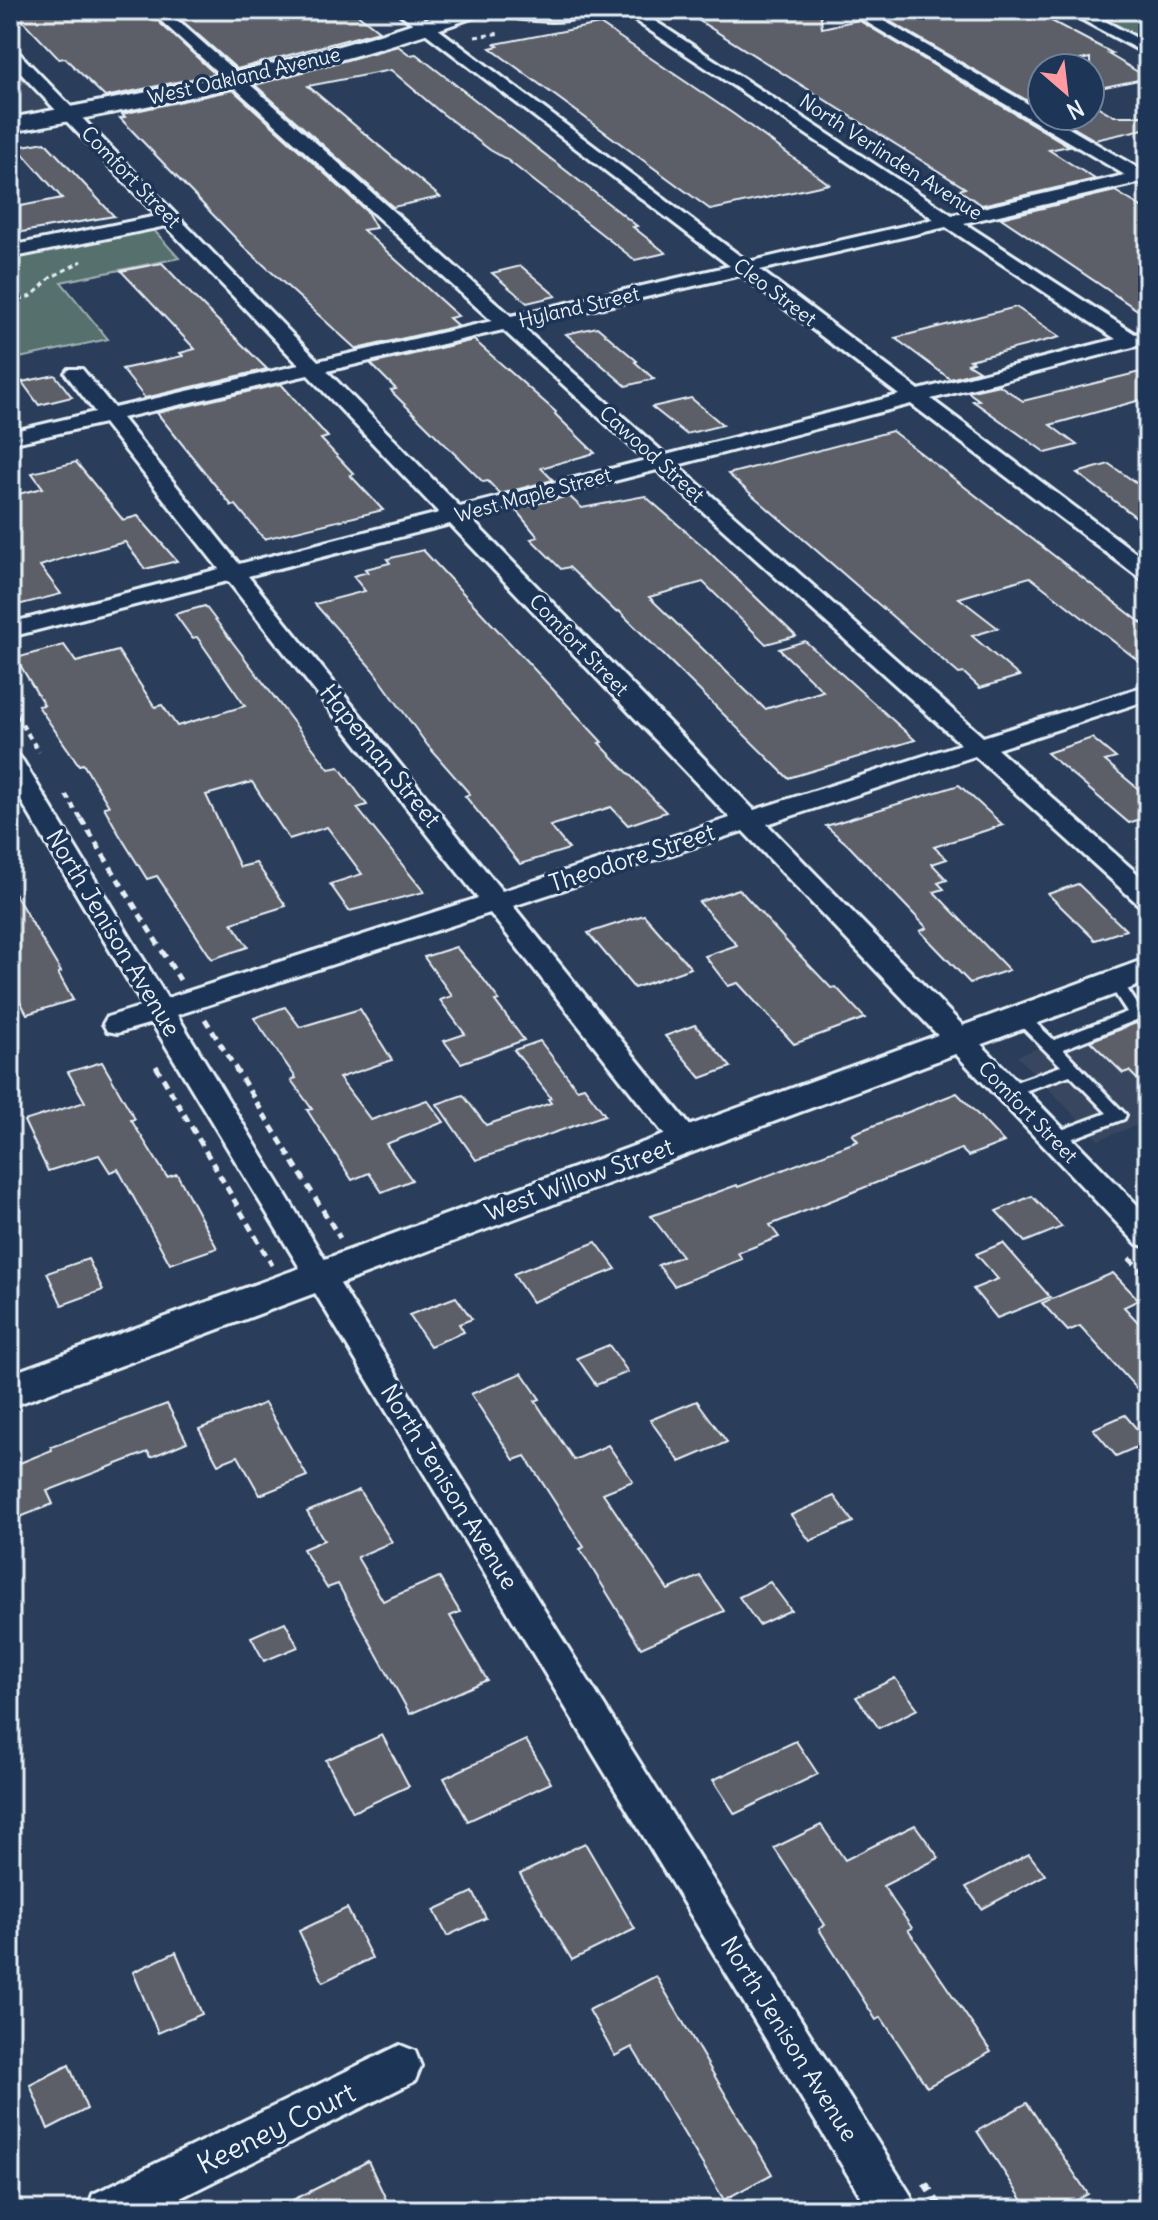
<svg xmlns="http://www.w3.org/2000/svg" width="1158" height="2220" font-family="Delius,sans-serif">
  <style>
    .built { fill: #39475e }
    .green { fill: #56706d; stroke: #9fb0b2; stroke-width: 2 }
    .building { fill: #5d5f68; stroke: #e8f1f8; stroke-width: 2 }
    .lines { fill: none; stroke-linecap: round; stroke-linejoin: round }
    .service-casing { stroke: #e8f1f8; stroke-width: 6 }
    .minor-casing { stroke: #e8f1f8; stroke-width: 6 }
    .tertiary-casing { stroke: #e8f1f8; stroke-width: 6 }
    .primary-casing { stroke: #e8f1f8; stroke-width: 6 }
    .path-far3 { stroke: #e8f1f8; stroke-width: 3; stroke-dasharray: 5 4; stroke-linecap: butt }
    .path-far2 { stroke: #e8f1f8; stroke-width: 4; stroke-dasharray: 6 5; stroke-linecap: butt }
    .path-far1 { stroke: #e8f1f8; stroke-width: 5; stroke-dasharray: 8 6; stroke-linecap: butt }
    .path { stroke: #e8f1f8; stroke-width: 7; stroke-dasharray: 10 8; stroke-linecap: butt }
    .service { fill: #1d3557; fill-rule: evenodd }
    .minor { fill: #1d3557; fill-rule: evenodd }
    .tertiary { fill: #1d3557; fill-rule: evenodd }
    .primary { fill: #1d3557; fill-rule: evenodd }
    .labels { text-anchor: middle; stroke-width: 7; stroke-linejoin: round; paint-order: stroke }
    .far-street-label { font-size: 20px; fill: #e8f1f8; stroke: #1d3557 }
    .street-label { font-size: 24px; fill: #e8f1f8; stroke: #1d3557 }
    .near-street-label { font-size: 28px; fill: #e8f1f8; stroke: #1d3557 }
  </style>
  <rect width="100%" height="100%" fill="#2a3d5a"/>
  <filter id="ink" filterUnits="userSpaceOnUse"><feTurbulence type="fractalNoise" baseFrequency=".0125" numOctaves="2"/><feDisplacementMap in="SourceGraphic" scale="16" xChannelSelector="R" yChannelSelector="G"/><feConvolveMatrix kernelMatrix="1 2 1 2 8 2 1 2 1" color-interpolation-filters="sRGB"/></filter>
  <g filter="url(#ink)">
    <g class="built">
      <polygon points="10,53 69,114 10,125"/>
      <polygon points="1148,1006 1148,1121 1098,1140 1017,1056"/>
    </g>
    <g class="green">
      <polygon points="1069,10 1148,10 1148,52"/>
      <polygon points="152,228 179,258 61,282 108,339 10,360 10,257"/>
    </g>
    <g class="building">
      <polygon points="46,10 146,10 215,74 105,97 65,58 59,59 17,15"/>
      <polygon points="222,10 352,10 379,31 237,69 179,18"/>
      <polygon points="682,10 820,10 822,28 858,20 1069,146 1049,150 1095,179 982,205 959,190 965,188"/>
      <polygon points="911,10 1031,10 1112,53 1108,54 1148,78 1090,90 1090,58 1042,68 1042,109 881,16"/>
      <polygon points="600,24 735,115 829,184 711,210 490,48 498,46 495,44"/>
      <polygon points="398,46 410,55 416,54 618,211 637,226 633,227 666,253 635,260 506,159 490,150 439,111 391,70 308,86 440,197 393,207 255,85"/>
      <polygon points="233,90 367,212 376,228 363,230 458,316 449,318 458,326 356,349 244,247 120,118 125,117 122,114"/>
      <polygon points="1090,102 1114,116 1148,116 1148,128 1095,140 1054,116 1090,116"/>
      <polygon points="45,142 85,185 114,216 10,234 10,208 62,198 17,147"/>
      <polygon points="1115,191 1148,211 1148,317 1001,218"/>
      <polygon points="162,263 193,296 267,369 145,398 122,369 183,356 180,353 195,349 121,271"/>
      <polygon points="521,266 556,296 527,303 492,273"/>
      <polygon points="1016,307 1060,337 970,360 973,362 968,364 979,371 950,379 895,338"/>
      <polygon points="597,327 637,361 635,362 654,379 626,386 566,334"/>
      <polygon points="474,340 556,412 555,414 595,453 541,468 553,480 500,494 488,481 483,482 393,393 391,390 396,389 371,364"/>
      <polygon points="1148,370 1148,398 1050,425 1077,445 1046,453 973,401 979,400 968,392 999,385 1023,401"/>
      <polygon points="55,375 72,397 39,405 22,382"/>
      <polygon points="281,384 328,437 321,439 354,474 350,475 383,510 264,539 236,505 232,506 157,413"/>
      <polygon points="691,398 723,425 686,434 652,407"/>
      <polygon points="892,431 1148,628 1148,668 1030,577 959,598 998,628 972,636 1019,676 980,688 964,673 959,674 728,474"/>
      <polygon points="76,462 123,520 138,516 177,561 145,569 125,542 61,559 40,566 61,594 10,607 10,496 43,488 32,473"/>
      <polygon points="1109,464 1148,491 1148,526 1077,473"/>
      <polygon points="569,496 582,508 645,496 705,548 796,636 766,644 703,582 649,597 765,709 823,691 779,649 805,641 915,740 788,778 619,611 616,612 569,567 561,569 531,539 538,537 515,509"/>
      <polygon points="423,550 602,742 599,743 666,812 628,825 611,807 550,826 569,849 520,864 465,796 470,794 428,746 373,670 315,604 365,591 353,576 368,572 365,569 390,563 387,559"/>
      <polygon points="205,606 329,769 339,767 367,805 357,808 424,892 349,911 330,884 362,874 327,827 289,839 252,782 206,795 240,867 256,863 286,906 232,923 248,947 212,959 157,876 147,879 119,834 104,807 109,806 83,764 79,765 38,706 44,705 16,658 64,645 76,662 118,651 155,707 162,705 177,726 245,706 197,637 192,638 175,614"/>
      <polygon points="1092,738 1116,758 1105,761 1148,797 1148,816 1129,823 1047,753"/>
      <polygon points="959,785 1003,825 934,847 947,859 932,864 947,880 938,883 944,889 934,892 1009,970 970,983 920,931 927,928 848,845 826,826"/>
      <polygon points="1078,884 1126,930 1095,940 1048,894"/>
      <polygon points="10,886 61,972 58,973 73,1000 27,1014 10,983"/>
      <polygon points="739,889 789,944 831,988 836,987 865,1018 794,1044 738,983 728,986 705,956 737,945 699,902"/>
      <polygon points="644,915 691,968 634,988 588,933"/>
      <polygon points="456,947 481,976 499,1000 495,1001 524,1040 461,1063 444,1041 465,1034 440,1000 452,996 424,957"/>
      <polygon points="285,1007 300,1027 360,1009 392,1060 339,1078 371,1120 427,1100 444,1122 386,1144 412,1180 382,1192 369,1173 352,1180 307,1110 312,1109 291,1080 296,1078 254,1018"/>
      <polygon points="1136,1023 1148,1035 1148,1090 1129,1071 1123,1073 1090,1041"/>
      <polygon points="695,1025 731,1067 701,1078 665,1036"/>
      <polygon points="540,1041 577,1089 584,1087 605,1115 476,1160 437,1104 463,1095 486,1125 551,1103 548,1099 551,1098 514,1050"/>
      <polygon points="102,1062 135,1119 131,1120 167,1177 177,1174 217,1248 170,1264 118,1169 110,1172 99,1155 48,1171 24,1121 85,1102 68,1072"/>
      <polygon points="957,1093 1004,1142 968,1156 961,1149 770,1225 779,1237 738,1253 742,1259 674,1286 658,1265 682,1256 651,1216 737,1185 738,1187 858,1141 852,1134"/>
      <polygon points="1032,1196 1062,1227 1025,1242 996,1211"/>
      <polygon points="596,1242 616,1269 532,1302 513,1274"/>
      <polygon points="1003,1243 1050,1297 997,1318 973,1289 998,1279 976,1254"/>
      <polygon points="88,1259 103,1290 62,1305 47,1273"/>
      <polygon points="1113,1273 1139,1300 1124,1307 1148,1333 1148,1401 1080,1326 1068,1331 1042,1303"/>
      <polygon points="456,1297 472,1319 459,1324 464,1332 430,1346 409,1315"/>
      <polygon points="609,1345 628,1372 596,1385 577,1358"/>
      <polygon points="522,1373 540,1399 535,1401 574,1460 608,1445 633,1481 603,1493 668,1590 700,1576 724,1611 641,1648 580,1549 584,1547 525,1456 514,1460 471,1394"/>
      <polygon points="697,1401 727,1442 680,1462 650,1420"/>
      <polygon points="265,1403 307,1476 260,1495 238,1456 218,1464 199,1429"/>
      <polygon points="167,1404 187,1442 151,1457 148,1452 47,1491 53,1504 10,1521 10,1467 52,1450 51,1447"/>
      <polygon points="1125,1415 1148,1442 1116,1456 1093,1429"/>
      <polygon points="359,1490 392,1542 357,1557 383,1601 439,1577 460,1612 450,1616 487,1680 410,1714 338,1584 327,1588 303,1549 324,1540 307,1512"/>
      <polygon points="834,1496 853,1522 810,1541 791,1515"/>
      <polygon points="770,1582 791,1610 759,1625 739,1597"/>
      <polygon points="285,1622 298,1647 264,1661 251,1637"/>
      <polygon points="895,1678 918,1709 879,1728 856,1697"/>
      <polygon points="382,1735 409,1786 353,1812 326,1760"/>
      <polygon points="526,1740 551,1783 468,1821 444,1778"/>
      <polygon points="796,1741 818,1774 735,1814 713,1780"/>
      <polygon points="821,1825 845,1860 915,1825 939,1858 883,1886 912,1928 908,1930 991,2052 927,2087 881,2017 876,2020 819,1929 825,1925 774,1848"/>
      <polygon points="585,1843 635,1929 572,1960 520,1874"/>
      <polygon points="1029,1854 1045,1875 982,1909 966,1887"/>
      <polygon points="473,1892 486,1918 447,1936 434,1910"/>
      <polygon points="347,1908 372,1958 323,1982 299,1931"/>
      <polygon points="176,1952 202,2014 158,2033 133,1972"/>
      <polygon points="656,1976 772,2174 724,2200 632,2047 615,2056 589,2010"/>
      <polygon points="69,2065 87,2109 48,2129 30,2085"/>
      <polygon points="1027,2103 1088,2194 1060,2210 1029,2210 977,2131"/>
      <polygon points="368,2161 391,2210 273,2210 329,2182"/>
    </g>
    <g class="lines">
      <defs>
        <polygon id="service" points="1115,976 1120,978 1141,1010 1144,1014 1141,1018 1063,1049 1126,1115 1124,1119 1060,1143 1048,1143 1046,1139 1048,1135 1107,1113 1070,1075 1013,1095 1001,1095 999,1091 1001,1087 1061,1066 1011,1016 1019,1011 1024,1012 1054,1040 1127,1012 1107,981"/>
        <g id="minor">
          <path d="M 149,10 L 166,10 L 511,316 L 730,266 L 395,10 L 413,10 L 748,262 L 934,219 L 619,10 L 638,10 L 952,215 L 1125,175 L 846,10 L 865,10 L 1042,112 L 1042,116 L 1048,116 L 1143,171 L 1148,170 L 1148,186 L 1138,183 L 964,223 L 1135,334 L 1148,331 L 1148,343 L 931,399 L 1148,562 L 1148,580 L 1140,578 L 911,404 L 677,465 L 983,737 L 1148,685 L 1148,700 L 997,749 L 1148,883 L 1148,906 L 1138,904 L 975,756 L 767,824 L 1148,1216 L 1148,1247 L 1137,1244 L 743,831 L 513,906 L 696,1133 L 700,1140 L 696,1147 L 685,1151 L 674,1147 L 490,913 L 177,1015 L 330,1268 L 910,2194 L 916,2210 L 869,2210 L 152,1023 L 117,1033 L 107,1031 L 103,1024 L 107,1017 L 143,1006 L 10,782 L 10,753 L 19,756 L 23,761 L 167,998 L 478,898 L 228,581 L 10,637 L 10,623 L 219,569 L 104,423 L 10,444 L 10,432 L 95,412 L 65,373 L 68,369 L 82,369 L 114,408 L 299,365 L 166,226 L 10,258 L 10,246 L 157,216 L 10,62 L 10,48 L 16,50 L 318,361 L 492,321 ZM 946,227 L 1116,339 L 919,390 L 760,270 ZM 741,275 L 899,395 L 666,455 L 521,326 ZM 503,330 L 646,460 L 460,507 L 327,371 ZM 308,375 L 439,513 L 239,564 L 122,418 ZM 657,470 L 961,744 L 754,810 L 470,518 ZM 450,524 L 730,818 L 502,891 L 248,576 Z"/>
          <path d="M 489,10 L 535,13 L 596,10 C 574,28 518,20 492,13 Z"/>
          <polygon points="1064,10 1084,10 1148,44 1148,55"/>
          <polygon points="400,2045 415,2051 421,2066 415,2081 156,2210 87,2210 93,2194"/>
        </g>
        <polygon id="tertiary" points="1148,958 1148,982 10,1407 10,1374"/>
        <path id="primary" d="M 451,10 L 483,10 L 480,15 C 327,71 170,103 10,132 L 10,118 C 159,91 308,62 451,10 Z"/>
      </defs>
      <use href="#service" class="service-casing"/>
      <use href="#minor" class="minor-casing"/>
      <use href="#tertiary" class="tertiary-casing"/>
      <use href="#primary" class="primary-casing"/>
      <g class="path-far3">
        <polyline points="475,37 501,33"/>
        <polyline points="10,302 32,296 50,278 82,261"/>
      </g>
      <g class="path-far2">
        <polyline points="10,705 39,752"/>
        <polyline points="66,795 82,821"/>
      </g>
      <g class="path-far1">
        <polyline points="81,819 180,980"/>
        <polyline points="205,1019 340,1238"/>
        <polyline points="156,1066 272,1265"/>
        <polyline points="1129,1258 1148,1277"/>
      </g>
      <polyline class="path" points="925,2183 942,2210"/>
      <use href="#service" class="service"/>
      <use href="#minor" class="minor"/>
      <use href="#tertiary" class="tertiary"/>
      <use href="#primary" class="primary"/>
    </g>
  </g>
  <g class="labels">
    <g class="far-street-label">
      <text transform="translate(244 76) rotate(-13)" y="7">West Oakland Avenue</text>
      <text transform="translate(891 157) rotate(33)" y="7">North Verlinden Avenue</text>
      <text transform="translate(131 177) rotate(46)" y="7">Comfort Street</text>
      <text transform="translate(775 292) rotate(37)" y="7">Cleo Street</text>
      <text transform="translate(579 307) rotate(-13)" y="7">Hyland Street</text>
      <text transform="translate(652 454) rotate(42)" y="7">Cawood Street</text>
      <text transform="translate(533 495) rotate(-15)" y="7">West Maple Street</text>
      <text transform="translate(579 645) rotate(46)" y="7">Comfort Street</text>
      <text transform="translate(1028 1112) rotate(46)" y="7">Comfort Street</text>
    </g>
    <g class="street-label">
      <text transform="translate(380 756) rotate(51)" y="8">Hapeman Street</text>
      <text transform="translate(632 858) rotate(-18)" y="8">Theodore Street</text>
      <text transform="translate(113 933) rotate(59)" y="8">North Jenison Avenue</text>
      <text transform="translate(579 1180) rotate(-20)" y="8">West Willow Street</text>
      <text transform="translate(449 1487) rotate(58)" y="8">North Jenison Avenue</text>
      <text transform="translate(789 2039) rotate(58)" y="8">North Jenison Avenue</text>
    </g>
    <g class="near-street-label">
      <text transform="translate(276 2128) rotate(-26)" y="10">Keeney Court</text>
    </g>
  </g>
  <rect width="1158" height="2220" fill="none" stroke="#1d3557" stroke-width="40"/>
  <rect x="20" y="20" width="1118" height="2180" fill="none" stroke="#e8f1f8" stroke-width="3" filter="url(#ink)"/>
  <g transform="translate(1066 92) rotate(152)"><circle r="38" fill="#1d3557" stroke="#6e8097" stroke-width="2"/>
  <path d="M0-6L14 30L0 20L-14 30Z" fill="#ff9aa2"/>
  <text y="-12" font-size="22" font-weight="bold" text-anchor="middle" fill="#e8f1f8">N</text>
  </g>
</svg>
